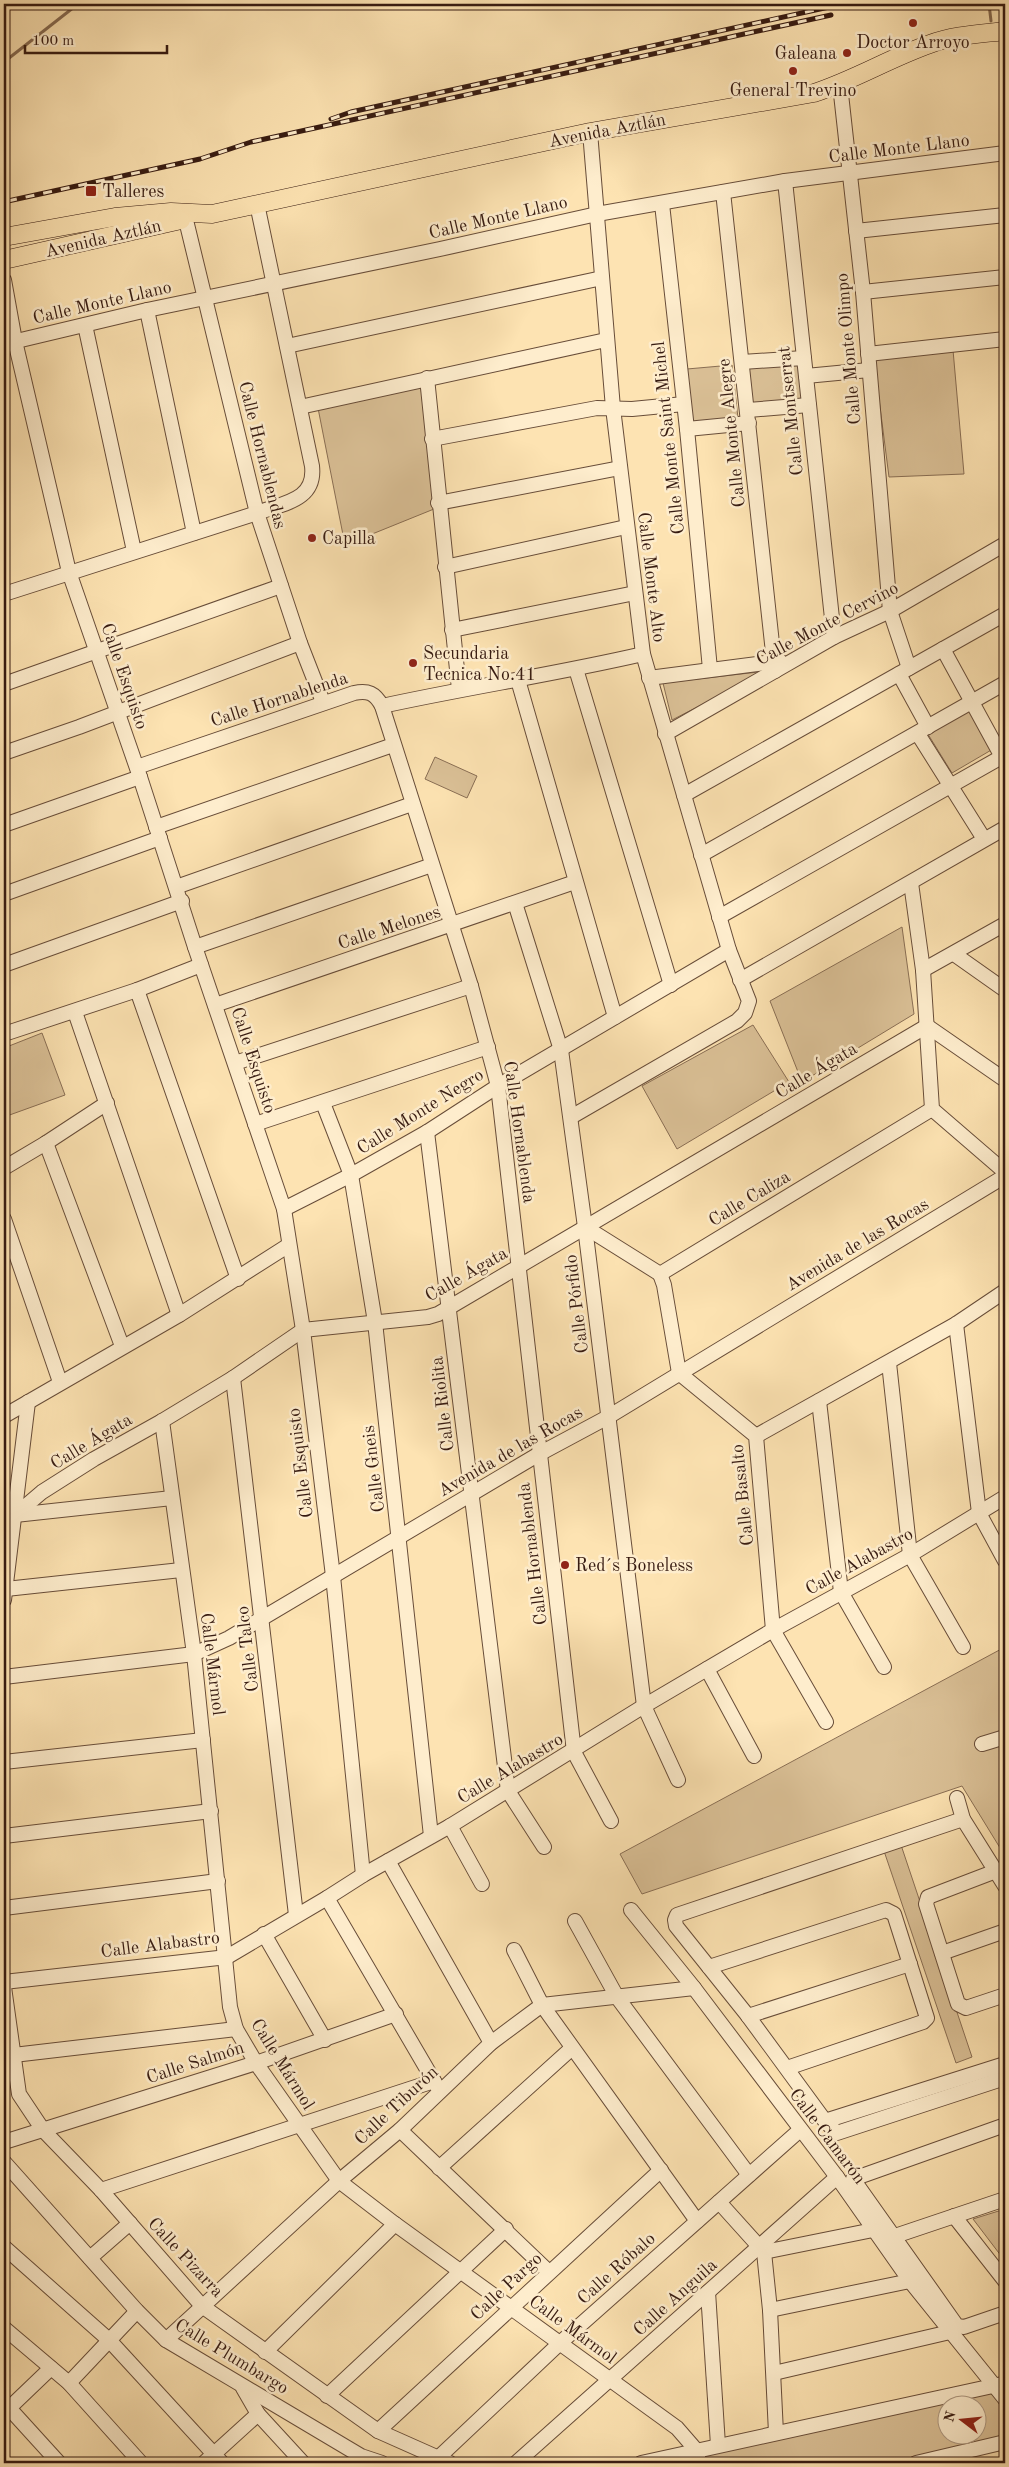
<svg xmlns="http://www.w3.org/2000/svg" width="1009" height="2467" font-family="'Old Standard TT',serif">
  <style>
    .green { fill: #dbc197; stroke: #896e54; fill-rule: evenodd }
    .lines { fill: none; stroke-linecap: round; stroke-linejoin: round }
    .stream { stroke: #866a51; stroke-width: 3 }
    .minor-casing { stroke: #684d39; stroke-width: 16 }
    .major-casing { stroke: #371b11; stroke-width: 19 }
    .minor { stroke: #feedcd; stroke-width: 14 }
    .major { stroke: #fde3b2; stroke-width: 18 }
    .rail-casing { stroke: #371b11; stroke-width: 5 }
    .rail { stroke: #feedcd; stroke-width: 3; stroke-dasharray: 9; stroke-linecap: butt }
    .poi-dot { fill: #8f2418; stroke: #feedcd; stroke-width: 2 }
    .labels { text-anchor: middle; stroke-width: 5; stroke-linejoin: round; paint-order: stroke }
    .poi-label { font-size: 18px; fill: #371b11; stroke: #feedcd; text-anchor: start }
    .street-label { font-size: 18px; fill: #371b11; stroke: #feedcd }
  </style>
  <rect width="100%" height="100%" fill="#fde3b2"/>
  <filter id="stains"><feTurbulence type="fractalNoise" baseFrequency=".004" numOctaves="4"/><feColorMatrix values="0 0 0 0 .2 0 0 0 0 .09 0 0 0 0 .02 0 0 0 .5 -.17"/></filter>
  <radialGradient id="worn" r=".72"><stop offset=".6" stop-color="#630" stop-opacity="0"/><stop offset="1" stop-color="#630" stop-opacity=".3"/></radialGradient>
  <g class="green">
    <polygon points="953,350 964,474 889,477 874,360"/>
    <polygon points="799,364 803,402 753,406 749,367"/>
    <polygon points="732,365 738,418 691,423 687,369"/>
    <polygon points="421,388 434,509 345,545 317,403"/>
    <polygon points="767,671 672,720 663,683"/>
    <polygon points="969,706 993,749 952,773 926,731"/>
    <polygon points="435,757 477,776 467,798 425,779"/>
    <polygon points="902,927 914,1014 802,1082 770,1001"/>
    <polygon points="753,1025 789,1082 677,1149 642,1086"/>
    <polygon points="42,1033 65,1095 4,1117 4,1048"/>
    <polygon points="1005,1647 1005,1856 962,1786 642,1894 620,1854"/>
    <polygon points="901,1845 972,2057 956,2063 884,1851"/>
    <polygon points="1005,2209 1005,2261 973,2219"/>
    <path d="M 995,2386 L 1005,2403 L 1005,2442 L 916,2463 L 641,2463 ZM 946,2404 L 976,2404 L 976,2434 L 946,2434 Z"/>
  </g>
  <g class="lines">
    <g class="stream">
      <polyline points="989,4 991,21"/>
      <polyline points="4,62 78,4"/>
    </g>
    <defs>
      <g id="minor">
        <polyline points="840,85 863,292 890,611 909,668"/>
        <polyline points="785,181 834,637"/>
        <polyline points="723,192 775,671"/>
        <polyline points="662,204 687,429 710,669"/>
        <polyline points="184,212 257,513 300,643 323,702"/>
        <polyline points="856,231 1005,215"/>
        <polyline points="4,280 15,341 69,572 140,777 195,947 284,1209 303,1330 333,1576 363,1875"/>
        <polyline points="863,292 1005,277"/>
        <polyline points="147,310 194,533"/>
        <polyline points="85,325 134,551"/>
        <polyline points="4,344 147,310 440,249 597,214 785,181 1005,153"/>
        <polyline points="287,346 602,278"/>
        <polyline points="868,354 1005,339"/>
        <polyline points="742,362 804,358"/>
        <polyline points="806,376 869,370"/>
        <polyline points="427,378 459,689"/>
        <polyline points="300,407 606,340"/>
        <polyline points="748,410 809,405"/>
        <polyline points="687,429 749,423"/>
        <polyline points="432,439 597,408 632,409 684,404"/>
        <polyline points="438,503 620,468"/>
        <polyline points="445,567 626,527"/>
        <path d="M 4,594 L 257,513 C 283,503 316,501 312,466 L 257,204"/>
        <polyline points="452,630 635,593"/>
        <polyline points="943,649 1002,757"/>
        <polyline points="576,669 671,985"/>
        <polyline points="899,674 928,727"/>
        <polyline points="649,678 780,661"/>
        <polyline points="518,680 615,1017"/>
        <polyline points="4,684 281,586"/>
        <path d="M 382,706 C 469,687 557,674 643,654"/>
        <polyline points="665,734 834,637 890,611 1005,544"/>
        <polyline points="918,734 984,839"/>
        <polyline points="4,753 79,727 300,643"/>
        <path d="M 137,767 L 354,693 C 368,690 375,693 382,706 L 471,986 L 498,1086 L 574,1752 L 611,1821"/>
        <polyline points="684,795 1005,614"/>
        <polyline points="4,825 140,777"/>
        <polyline points="156,827 393,745"/>
        <polyline points="701,855 1005,683"/>
        <polyline points="911,883 923,970 932,1109 1005,1172"/>
        <polyline points="176,887 412,804"/>
        <polyline points="4,894 160,838"/>
        <polyline points="515,903 561,1050 585,1227 644,1706 678,1780"/>
        <polyline points="719,917 1005,755"/>
        <polyline points="195,947 432,865"/>
        <polyline points="954,954 1005,990"/>
        <polyline points="4,965 182,901"/>
        <polyline points="923,970 1005,924"/>
        <polyline points="740,980 1005,828"/>
        <polyline points="137,990 238,1279"/>
        <polyline points="215,1005 575,882"/>
        <polyline points="75,1012 179,1315"/>
        <polyline points="4,1034 137,990 201,965"/>
        <polyline points="235,1063 471,986"/>
        <polyline points="323,1103 351,1175 375,1322 431,1836"/>
        <polyline points="571,1117 737,1021 745,1013 749,1001 729,950 643,654 613,408 590,132"/>
        <polyline points="255,1124 488,1047"/>
        <polyline points="427,1132 508,1791 544,1847"/>
        <polyline points="46,1143 122,1346"/>
        <polyline points="4,1168 46,1143 107,1103"/>
        <polyline points="284,1209 351,1175 427,1132 498,1086 729,950"/>
        <polyline points="4,1219 60,1382"/>
        <polyline points="585,1227 660,1274"/>
        <polyline points="660,1274 664,1285 679,1373 756,1436 773,1630 826,1722"/>
        <polyline points="660,1274 932,1109"/>
        <polyline points="956,1324 979,1513 1005,1561"/>
        <polyline points="889,1363 910,1555 963,1647"/>
        <polyline points="233,1378 296,1915"/>
        <polyline points="819,1401 841,1592 884,1667"/>
        <polyline points="4,1416 179,1315 289,1245"/>
        <polyline points="162,1421 194,1654 230,2007 236,2029 256,2063 339,2181 395,2224 677,2428 697,2451 699,2463"/>
        <polyline points="756,1436 956,1324 1005,1291"/>
        <polyline points="15,1515 42,1492 94,1459 162,1421 233,1378 303,1330 428,1317 438,1314 927,1026 1005,1080"/>
        <polyline points="15,1515 172,1498"/>
        <polyline points="6,1589 181,1570"/>
        <polyline points="4,1600 28,1402"/>
        <polyline points="707,1669 754,1756"/>
        <polyline points="4,1677 194,1654 229,1638 539,1454 608,1417 1005,1176"/>
        <polyline points="982,1744 1005,1737"/>
        <polyline points="4,1762 203,1740"/>
        <polyline points="957,1798 963,1819 1005,1886"/>
        <polyline points="963,1819 677,1915 675,1920 676,1926 748,2016 825,2121 837,2133 1005,2078"/>
        <polyline points="450,1826 482,1884"/>
        <polyline points="4,1836 211,1811"/>
        <polyline points="388,1861 491,2043"/>
        <polyline points="996,1871 928,1897 926,1904 958,2004 966,2008 1005,1995"/>
        <polyline points="327,1898 438,2088"/>
        <polyline points="4,1908 218,1881"/>
        <polyline points="631,1910 694,1988 837,2177 910,2281 1005,2399"/>
        <polyline points="575,1921 617,1997 749,2175"/>
        <polyline points="264,1934 325,2040"/>
        <polyline points="514,1950 542,2005 697,2221"/>
        <polyline points="942,1953 1005,1931"/>
        <polyline points="709,1967 886,1910 894,1914 927,2018 923,2022 787,2068"/>
        <polyline points="4,1982 227,1957 327,1898 363,1875 450,1826 644,1706 773,1630 910,1555 1005,1497"/>
        <polyline points="4,1987 19,2094 43,2130 101,2190 202,2306 378,2431 450,2463"/>
        <polyline points="748,2016 910,1964"/>
        <polyline points="5,2056 236,2029"/>
        <polyline points="825,2121 1005,2064"/>
        <polyline points="1005,2125 853,2179 957,2326 964,2327 1005,2313"/>
        <polyline points="400,2130 549,2272"/>
        <polyline points="4,2142 256,2063 396,2014"/>
        <polyline points="4,2162 137,2311 166,2340 361,2456 382,2463"/>
        <polyline points="439,2168 572,2048"/>
        <polyline points="101,2190 434,2081"/>
        <polyline points="719,2202 764,2252 770,2310 776,2433"/>
        <polyline points="954,2216 1005,2281"/>
        <polyline points="892,2237 1005,2199"/>
        <polyline points="4,2247 109,2340 222,2463"/>
        <polyline points="764,2252 873,2230"/>
        <polyline points="90,2258 130,2223"/>
        <polyline points="708,2292 718,2445"/>
        <polyline points="770,2310 910,2281"/>
        <polyline points="4,2328 69,2383 141,2463"/>
        <polyline points="166,2340 339,2181 400,2130 491,2043 542,2005 694,1988"/>
        <polyline points="265,2352 395,2224"/>
        <polyline points="774,2373 950,2332"/>
        <polyline points="69,2383 137,2311"/>
        <polyline points="243,2388 258,2414 303,2463"/>
        <polyline points="327,2396 506,2229"/>
        <polyline points="9,2408 59,2463"/>
        <polyline points="4,2413 51,2368"/>
        <polyline points="378,2431 661,2170"/>
        <polyline points="438,2458 560,2343 800,2130"/>
        <polyline points="204,2463 258,2414"/>
        <polyline points="516,2463 837,2177"/>
        <polyline points="641,2463 1002,2384"/>
        <polyline points="916,2463 1005,2442"/>
      </g>
      <g id="major">
        <path d="M 4,237 L 115,217 L 171,212 L 212,214 L 590,132 L 814,93 C 854,80 890,58 930,44 C 954,35 980,34 1005,31"/>
        <polyline points="4,260 181,220"/>
      </g>
    </defs>
    <use href="#minor" class="minor-casing"/>
    <use href="#major" class="major-casing"/>
    <use href="#minor" class="minor"/>
    <use href="#major" class="major"/>
    <defs>
      <g id="rail">
        <polyline points="331,119 351,112 829,7"/>
        <polyline points="8,201 200,159 251,142 831,15"/>
      </g>
    </defs>
    <use href="#rail" class="rail-casing"/>
    <use href="#rail" class="rail"/>
  </g>
  <g class="poi-dot">
    <circle cx="913" cy="23" r="5"/>
    <circle cx="847" cy="53" r="5"/>
    <circle cx="793" cy="71" r="5"/>
    <rect x="85" y="185" width="12" height="12" rx="2.5"/>
    <circle cx="312" cy="538" r="5"/>
    <circle cx="413" cy="663" r="5"/>
    <circle cx="565" cy="1565" r="5"/>
  </g>
  <g class="labels">
    <g class="poi-label">
      <text x="913" y="48" text-anchor="middle">Doctor Arroyo</text>
      <text x="837" y="59" text-anchor="end">Galeana</text>
      <text x="793" y="96" text-anchor="middle">General Trevino</text>
      <text x="102" y="197">Talleres</text>
      <text x="322" y="544">Capilla</text>
      <text x="423" y="659">Secundaria<tspan x="423" dy="21">Tecnica No.41</tspan></text>
      <text x="575" y="1571">Red´s Boneless</text>
    </g>
    <g class="street-label">
      <text transform="translate(607 130) rotate(-11)" y="6">Avenida Aztlán</text>
      <text transform="translate(899 148) rotate(-7)" y="6">Calle Monte Llano</text>
      <text transform="translate(498 217) rotate(-13)" y="6">Calle Monte Llano</text>
      <text transform="translate(103 238) rotate(-13)" y="6">Avenida Aztlán</text>
      <text transform="translate(102 302) rotate(-13)" y="6">Calle Monte Llano</text>
      <text transform="translate(848 349) rotate(-95)" y="6">Calle Monte Olimpo</text>
      <text transform="translate(790 411) rotate(-96)" y="6">Calle Montserrat</text>
      <text transform="translate(731 433) rotate(-96)" y="6">Calle Monte Alegre</text>
      <text transform="translate(668 438) rotate(-96)" y="6">Calle Monte Saint Michel</text>
      <text transform="translate(263 455) rotate(76)" y="6">Calle Hornablendas</text>
      <text transform="translate(652 577) rotate(83)" y="6">Calle Monte Alto</text>
      <text transform="translate(827 623) rotate(-28)" y="6">Calle Monte Cervino</text>
      <text transform="translate(125 676) rotate(71)" y="6">Calle Esquisto</text>
      <text transform="translate(279 699) rotate(-18)" y="6">Calle Hornablenda</text>
      <text transform="translate(389 927) rotate(-18)" y="6">Calle Melones</text>
      <text transform="translate(254 1060) rotate(72)" y="6">Calle Esquisto</text>
      <text transform="translate(816 1070) rotate(-31)" y="6">Calle Ágata</text>
      <text transform="translate(420 1111) rotate(-32)" y="6">Calle Monte Negro</text>
      <text transform="translate(520 1132) rotate(82)" y="6">Calle Hornablenda</text>
      <text transform="translate(749 1198) rotate(-31)" y="6">Calle Caliza</text>
      <text transform="translate(857 1244) rotate(-31)" y="6">Avenida de las Rocas</text>
      <text transform="translate(466 1274) rotate(-30)" y="6">Calle Ágata</text>
      <text transform="translate(576 1304) rotate(-97)" y="6">Calle Pórfido</text>
      <text transform="translate(442 1404) rotate(-97)" y="6">Calle Riolita</text>
      <text transform="translate(91 1441) rotate(-31)" y="6">Calle Ágata</text>
      <text transform="translate(510 1451) rotate(-30)" y="6">Avenida de las Rocas</text>
      <text transform="translate(300 1463) rotate(-97)" y="6">Calle Esquisto</text>
      <text transform="translate(373 1469) rotate(-97)" y="6">Calle Gneis</text>
      <text transform="translate(742 1495) rotate(-96)" y="6">Calle Basalto</text>
      <text transform="translate(532 1554) rotate(-97)" y="6">Calle Hornablenda</text>
      <text transform="translate(859 1561) rotate(-29)" y="6">Calle Alabastro</text>
      <text transform="translate(247 1649) rotate(-97)" y="6">Calle Talco</text>
      <text transform="translate(213 1664) rotate(83)" y="6">Calle Mármol</text>
      <text transform="translate(510 1768) rotate(-31)" y="6">Calle Alabastro</text>
      <text transform="translate(160 1944) rotate(-7)" y="6">Calle Alabastro</text>
      <text transform="translate(195 2062) rotate(-18)" y="6">Calle Salmón</text>
      <text transform="translate(283 2064) rotate(58)" y="6">Calle Mármol</text>
      <text transform="translate(396 2105) rotate(-43)" y="6">Calle Tiburón</text>
      <text transform="translate(828 2136) rotate(53)" y="6">Calle Camarón</text>
      <text transform="translate(186 2257) rotate(47)" y="6">Calle Pizarra</text>
      <text transform="translate(616 2268) rotate(-42)" y="6">Calle Róbalo</text>
      <text transform="translate(506 2286) rotate(-43)" y="6">Calle Pargo</text>
      <text transform="translate(675 2297) rotate(-42)" y="6">Calle Anguila</text>
      <text transform="translate(573 2329) rotate(36)" y="6">Calle Mármol</text>
      <text transform="translate(232 2356) rotate(31)" y="6">Calle Plumbargo</text>
    </g>
  </g>
  <rect width="1009" height="2467" fill="none" stroke="#fde3b2" stroke-width="20"/>
  <rect x="5" y="5" width="999" height="2457" fill="none" stroke="#371b11" stroke-width="2.5"/>
  <rect x="10" y="10" width="989" height="2447" fill="none" stroke="#371b11"/>
  <g transform="translate(962 2420) rotate(286)"><circle r="24" fill="#feedcd" stroke="#ae9982"/>
  <path d="M0-4L9 19L0 12L-9 19Z" fill="#8f2418"/>
  <text y="-8" font-size="14" font-weight="bold" text-anchor="middle" fill="#371b11">N</text>
  </g>
  <path d="M25 45v8h142v-8" fill="none" stroke="#371b11" stroke-width="2.5"/>
  <text x="32" y="45" font-size="15" fill="#371b11" stroke="#feedcd" stroke-width="4" paint-order="stroke">100 m</text>
  <rect width="100%" height="100%" filter="url(#stains)"/>
  <rect width="100%" height="100%" fill="url(#worn)"/>
</svg>
